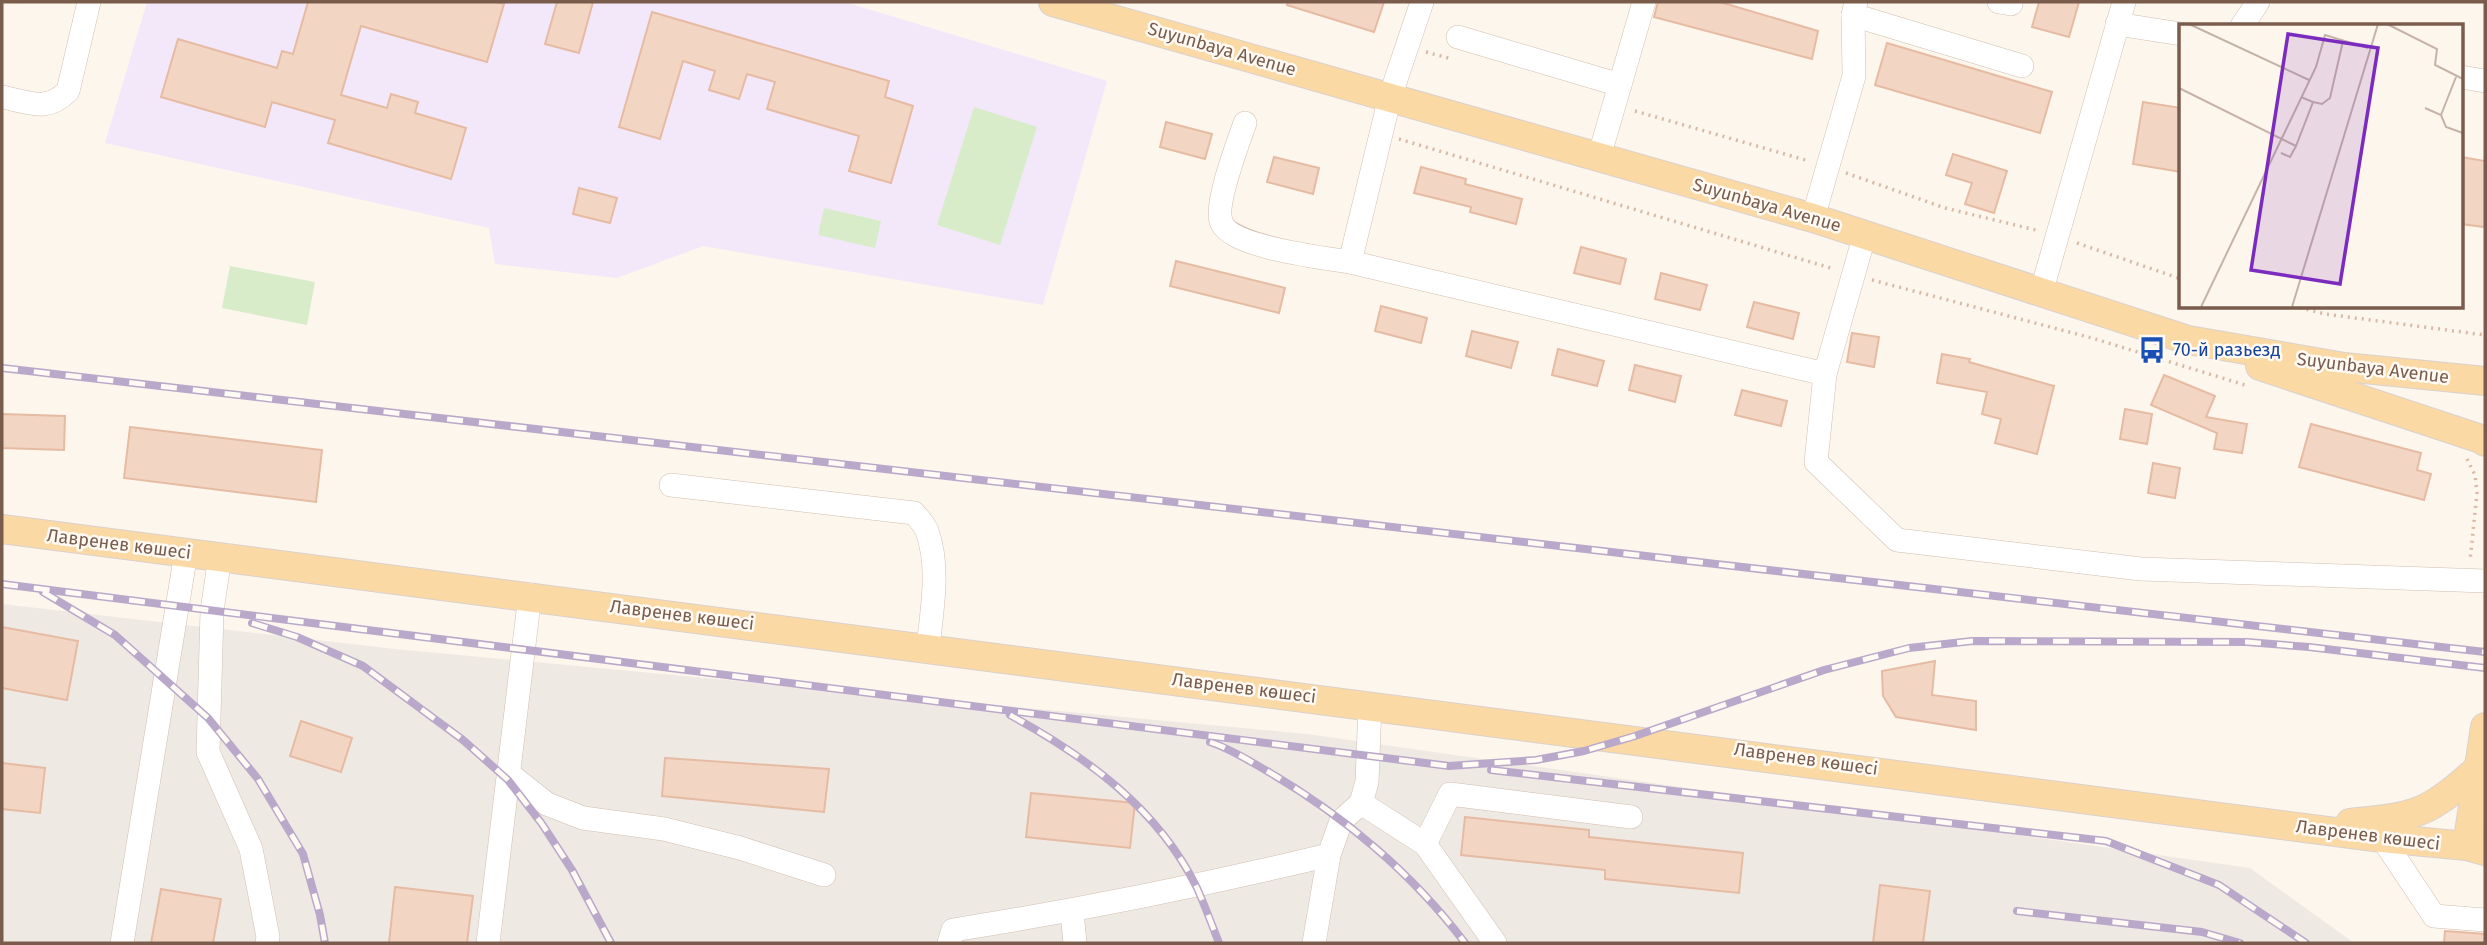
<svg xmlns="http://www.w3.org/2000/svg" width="2487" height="945" font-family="'Fira Sans',sans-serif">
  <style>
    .industrial { fill: #efe9e4 }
    .education { fill: #f3e8fa }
    .green { fill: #d8ecc9 }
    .building { fill: #f3d5c3; stroke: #e6bba3; stroke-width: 2 }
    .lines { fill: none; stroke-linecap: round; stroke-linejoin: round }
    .minor-casing { stroke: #d1beb0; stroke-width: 24 }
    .major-casing { stroke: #dad1cd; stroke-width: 30 }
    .path { stroke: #d9b8a5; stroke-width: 3.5; stroke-dasharray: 2 5; stroke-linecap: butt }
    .minor { stroke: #fff; stroke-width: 23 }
    .major { stroke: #fbd9a5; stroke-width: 28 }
    .rail-casing { stroke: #b9a8c9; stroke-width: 8 }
    .rail { stroke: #fffaf3; stroke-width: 5; stroke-dasharray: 16; stroke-linecap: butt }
    .labels { text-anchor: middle; stroke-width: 5; stroke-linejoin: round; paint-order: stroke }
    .street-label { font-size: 18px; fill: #7a5c4d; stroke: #fffaf3 }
    .transit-label { font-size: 18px; fill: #164399; stroke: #fffaf3; text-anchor: start }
    .inset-road { fill: none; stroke: #c5b3a7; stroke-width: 2 }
    .view { fill: #7b2cbf; fill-opacity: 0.15; stroke: #7b2cbf; stroke-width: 3.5 }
    .inset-edge { fill: none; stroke: #7a5c4d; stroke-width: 3.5 }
  </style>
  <rect width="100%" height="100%" fill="#fdf6ec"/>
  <polygon class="industrial" points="2,604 395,649 1307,734 2250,868 2354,943 2,943"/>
  <polygon class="education" points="147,2 845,2 1107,81 1043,305 703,246 617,278 495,264 489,228 105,143"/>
  <g class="green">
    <polygon points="974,107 1037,127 1000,245 937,225"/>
    <polygon points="824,208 881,221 875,248 818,235"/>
    <polygon points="230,266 315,282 307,325 222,308"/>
  </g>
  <g class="building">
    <polygon points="308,2 495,2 504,4 487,62 361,26 341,95 387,108 391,94 418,102 415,113 466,128 451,179 328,143 335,120 272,102 265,127 161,97 178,39 277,68 282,51 293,54"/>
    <polygon points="557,2 593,2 579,53 545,44"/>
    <polygon points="1288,2 1384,2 1374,32 1287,5"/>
    <polygon points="1658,2 1720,2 1818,31 1812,59 1654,17"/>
    <polygon points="2039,2 2079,2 2069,37 2032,27"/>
    <polygon points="652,12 889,81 885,97 913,106 891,183 849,171 859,136 767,109 775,82 747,74 739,99 709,90 715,71 683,61 660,139 619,127"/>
    <polygon points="1887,43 2052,92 2040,133 1875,85"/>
    <polygon points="2143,102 2181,108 2181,172 2133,164"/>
    <polygon points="1166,122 1212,134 1205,159 1160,147"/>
    <polygon points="1953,154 2007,171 1994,213 1965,204 1972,183 1946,175"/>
    <polygon points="1274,157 1319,168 1313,194 1267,182"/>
    <polygon points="2461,157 2485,161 2485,227 2461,224"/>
    <polygon points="1421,167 1466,179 1465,184 1522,199 1516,224 1470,212 1471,207 1414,193"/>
    <polygon points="579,188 617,198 610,223 573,214"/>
    <polygon points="1581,247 1626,259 1620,284 1574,273"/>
    <polygon points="1176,261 1285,288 1279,313 1170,286"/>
    <polygon points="1661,273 1707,285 1700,310 1655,299"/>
    <polygon points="1754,302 1799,313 1793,339 1747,327"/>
    <polygon points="1381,306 1427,318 1421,343 1375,331"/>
    <polygon points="1472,331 1518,342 1511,368 1466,356"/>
    <polygon points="1852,333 1879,337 1874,367 1847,362"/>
    <polygon points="1558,349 1604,361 1597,386 1552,375"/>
    <polygon points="1942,354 1970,359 1969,362 2054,386 2037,454 1995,443 2001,419 1982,414 1987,392 1937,383"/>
    <polygon points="1635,365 1681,376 1675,402 1629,390"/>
    <polygon points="2164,375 2215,396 2206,417 2247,424 2242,453 2214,449 2217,433 2151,405"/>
    <polygon points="1742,390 1787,401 1781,426 1735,415"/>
    <polygon points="2125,409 2152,414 2147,444 2120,439"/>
    <polygon points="2,414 65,416 64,450 2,448"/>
    <polygon points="2311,424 2421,453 2417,470 2431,474 2424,500 2299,467"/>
    <polygon points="130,427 322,450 316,502 124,478"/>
    <polygon points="2153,463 2180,468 2175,498 2148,493"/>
    <polygon points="2,627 78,641 67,700 2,688"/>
    <polygon points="1935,661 1932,695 1976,701 1976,730 1896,717 1883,696 1882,671"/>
    <polygon points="301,721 352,738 341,772 290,756"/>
    <polygon points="665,758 829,769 824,812 662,796"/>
    <polygon points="2,763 45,768 40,813 2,809"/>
    <polygon points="1031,793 1135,803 1130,848 1026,837"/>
    <polygon points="1465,817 1589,830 1589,837 1743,853 1739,893 1605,879 1605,870 1461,855"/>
    <polygon points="1880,885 1930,891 1923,943 1873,943"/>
    <polygon points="395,887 473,896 467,943 389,943"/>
    <polygon points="161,889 221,899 213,943 151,943"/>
    <polygon points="2445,931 2485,934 2485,943 2444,943"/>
  </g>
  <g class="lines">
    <defs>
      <g id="minor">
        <polyline points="1422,2 1390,97 1350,262 1825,374 1865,234"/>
        <polyline points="1999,2 2011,4"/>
        <polyline points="1853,15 2022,66"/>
        <polyline points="2117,24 2181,34"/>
        <polyline points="2242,26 2258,2"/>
        <polyline points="1458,37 1620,85"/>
        <polyline points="2461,77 2485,81"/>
        <path d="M 2,97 C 29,102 46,113 68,91 L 89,2"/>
        <path d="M 1245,123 C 1238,143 1215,203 1221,221 C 1228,247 1325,258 1350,262"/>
        <polyline points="1599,157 1644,2"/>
        <polyline points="1813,218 1854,76 1853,15 1856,2"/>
        <polyline points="2041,293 2124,2"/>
        <polyline points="1825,374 1816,462 1897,540 2141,569 2485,581"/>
        <path d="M 671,485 L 914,513 C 919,519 925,525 927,531 C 940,567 932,610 928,647"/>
        <polyline points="220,557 212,611 208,752 251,849 268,937 267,943"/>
        <polyline points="509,774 547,804 583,818 664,829 740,848 824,875"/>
        <polyline points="1361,803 1425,844 1495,943"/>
        <polyline points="2382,838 2434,916 2485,920"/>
        <polyline points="1425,844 1450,794 1631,817"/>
        <polyline points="1072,912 1075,943"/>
        <polyline points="122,943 186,553"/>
        <polyline points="488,943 530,595"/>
        <path d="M 949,943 L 953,930 C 1080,910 1204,885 1329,855"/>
        <polyline points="1314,943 1329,855 1341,821 1361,803 1367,782 1370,705"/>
      </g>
      <g id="major">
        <polyline points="1053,2 1813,218 2188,340 2344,367 2485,381"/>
        <polyline points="2260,366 2481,439 2485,442"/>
        <path d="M 2,529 C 795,631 1589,728 2382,838 L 2467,846 L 2485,851"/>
        <path d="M 2350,823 C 2375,820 2403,819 2426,808 C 2446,798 2463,782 2479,768"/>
        <polyline points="2467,846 2485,727"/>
      </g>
    </defs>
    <use href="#minor" class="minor-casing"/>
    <use href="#major" class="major-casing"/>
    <g class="path">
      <polyline points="1426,52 1452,59"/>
      <polyline points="1635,111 1809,161"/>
      <polyline points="1399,139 1834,269"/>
      <polyline points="1846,173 1945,208 2040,231"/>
      <polyline points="2077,243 2181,279"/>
      <polyline points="1872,280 2092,338 2245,385"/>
      <polyline points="2293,306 2325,314 2485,335"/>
      <polyline points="2467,459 2475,475 2477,493 2470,561"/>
    </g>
    <use href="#minor" class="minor"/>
    <use href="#major" class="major"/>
    <defs>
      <g id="rail">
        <polyline points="2,368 2485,652"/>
        <polyline points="2,584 1449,766 1536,760 1584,751 1635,736 1824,670 1909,648 1972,641 2247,642 2309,647 2485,668"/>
        <polyline points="43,592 115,635 208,718 258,779 303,854 320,915 325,943"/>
        <polyline points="252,623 297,637 363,666 463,740 508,780 542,824 572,870 611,943"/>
        <path d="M 1010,715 C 1085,756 1158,808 1197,888 C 1205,906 1212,925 1219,943"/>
        <path d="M 1210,742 C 1231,749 1248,760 1267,771 C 1343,815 1413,874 1465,943"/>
        <polyline points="1491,770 2106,841 2219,885 2306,943"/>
        <polyline points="2017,911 2202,932 2240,943"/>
      </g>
    </defs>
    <use href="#rail" class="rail-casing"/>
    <use href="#rail" class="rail"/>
  </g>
  <defs>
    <symbol id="bus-bare" viewBox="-9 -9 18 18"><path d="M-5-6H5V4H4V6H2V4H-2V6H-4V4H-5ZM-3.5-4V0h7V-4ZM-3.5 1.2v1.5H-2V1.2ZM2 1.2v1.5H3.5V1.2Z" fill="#1a4fb4" stroke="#fffaf3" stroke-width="2.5" paint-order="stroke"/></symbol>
  </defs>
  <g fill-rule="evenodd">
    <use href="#bus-bare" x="2133" y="331" width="38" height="38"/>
  </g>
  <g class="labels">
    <g class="street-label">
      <text transform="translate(1222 49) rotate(16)" y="6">Suyunbaya Avenue</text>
      <text transform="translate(1767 205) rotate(16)" y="6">Suyunbaya Avenue</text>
      <text transform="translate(2373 368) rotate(7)" y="6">Suyunbaya Avenue</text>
      <text transform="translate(119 544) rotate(7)" y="6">Лавренев көшесі</text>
      <text transform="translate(682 615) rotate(7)" y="6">Лавренев көшесі</text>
      <text transform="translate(1244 688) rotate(7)" y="6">Лавренев көшесі</text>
      <text transform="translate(1806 759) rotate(8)" y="6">Лавренев көшесі</text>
      <text transform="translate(2368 835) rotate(7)" y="6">Лавренев көшесі</text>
    </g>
    <g class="transit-label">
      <text x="2173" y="356">70-й разьезд</text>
    </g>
  </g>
  <g transform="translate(2179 24)">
    <rect width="284" height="284" fill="#fdf6ec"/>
    <path class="inset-road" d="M 10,0 L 130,56M 208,0 L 258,25 L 256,41 L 284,55M 0,64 L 117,122 L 134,78 L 122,73M 134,78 L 143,80 L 151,74 L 164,17M 246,84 L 262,91 L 267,103 L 284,109M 262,91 L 277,53M 102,129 L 111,133 L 117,122M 22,283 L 137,43 L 146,11 L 189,24M 113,283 L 199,0"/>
    <path class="view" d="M 109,10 L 199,24 L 161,260 L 72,246 Z"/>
    <rect width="284" height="284" class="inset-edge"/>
  </g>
  <rect width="2487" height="945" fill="none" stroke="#7a5c4d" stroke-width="7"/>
</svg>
